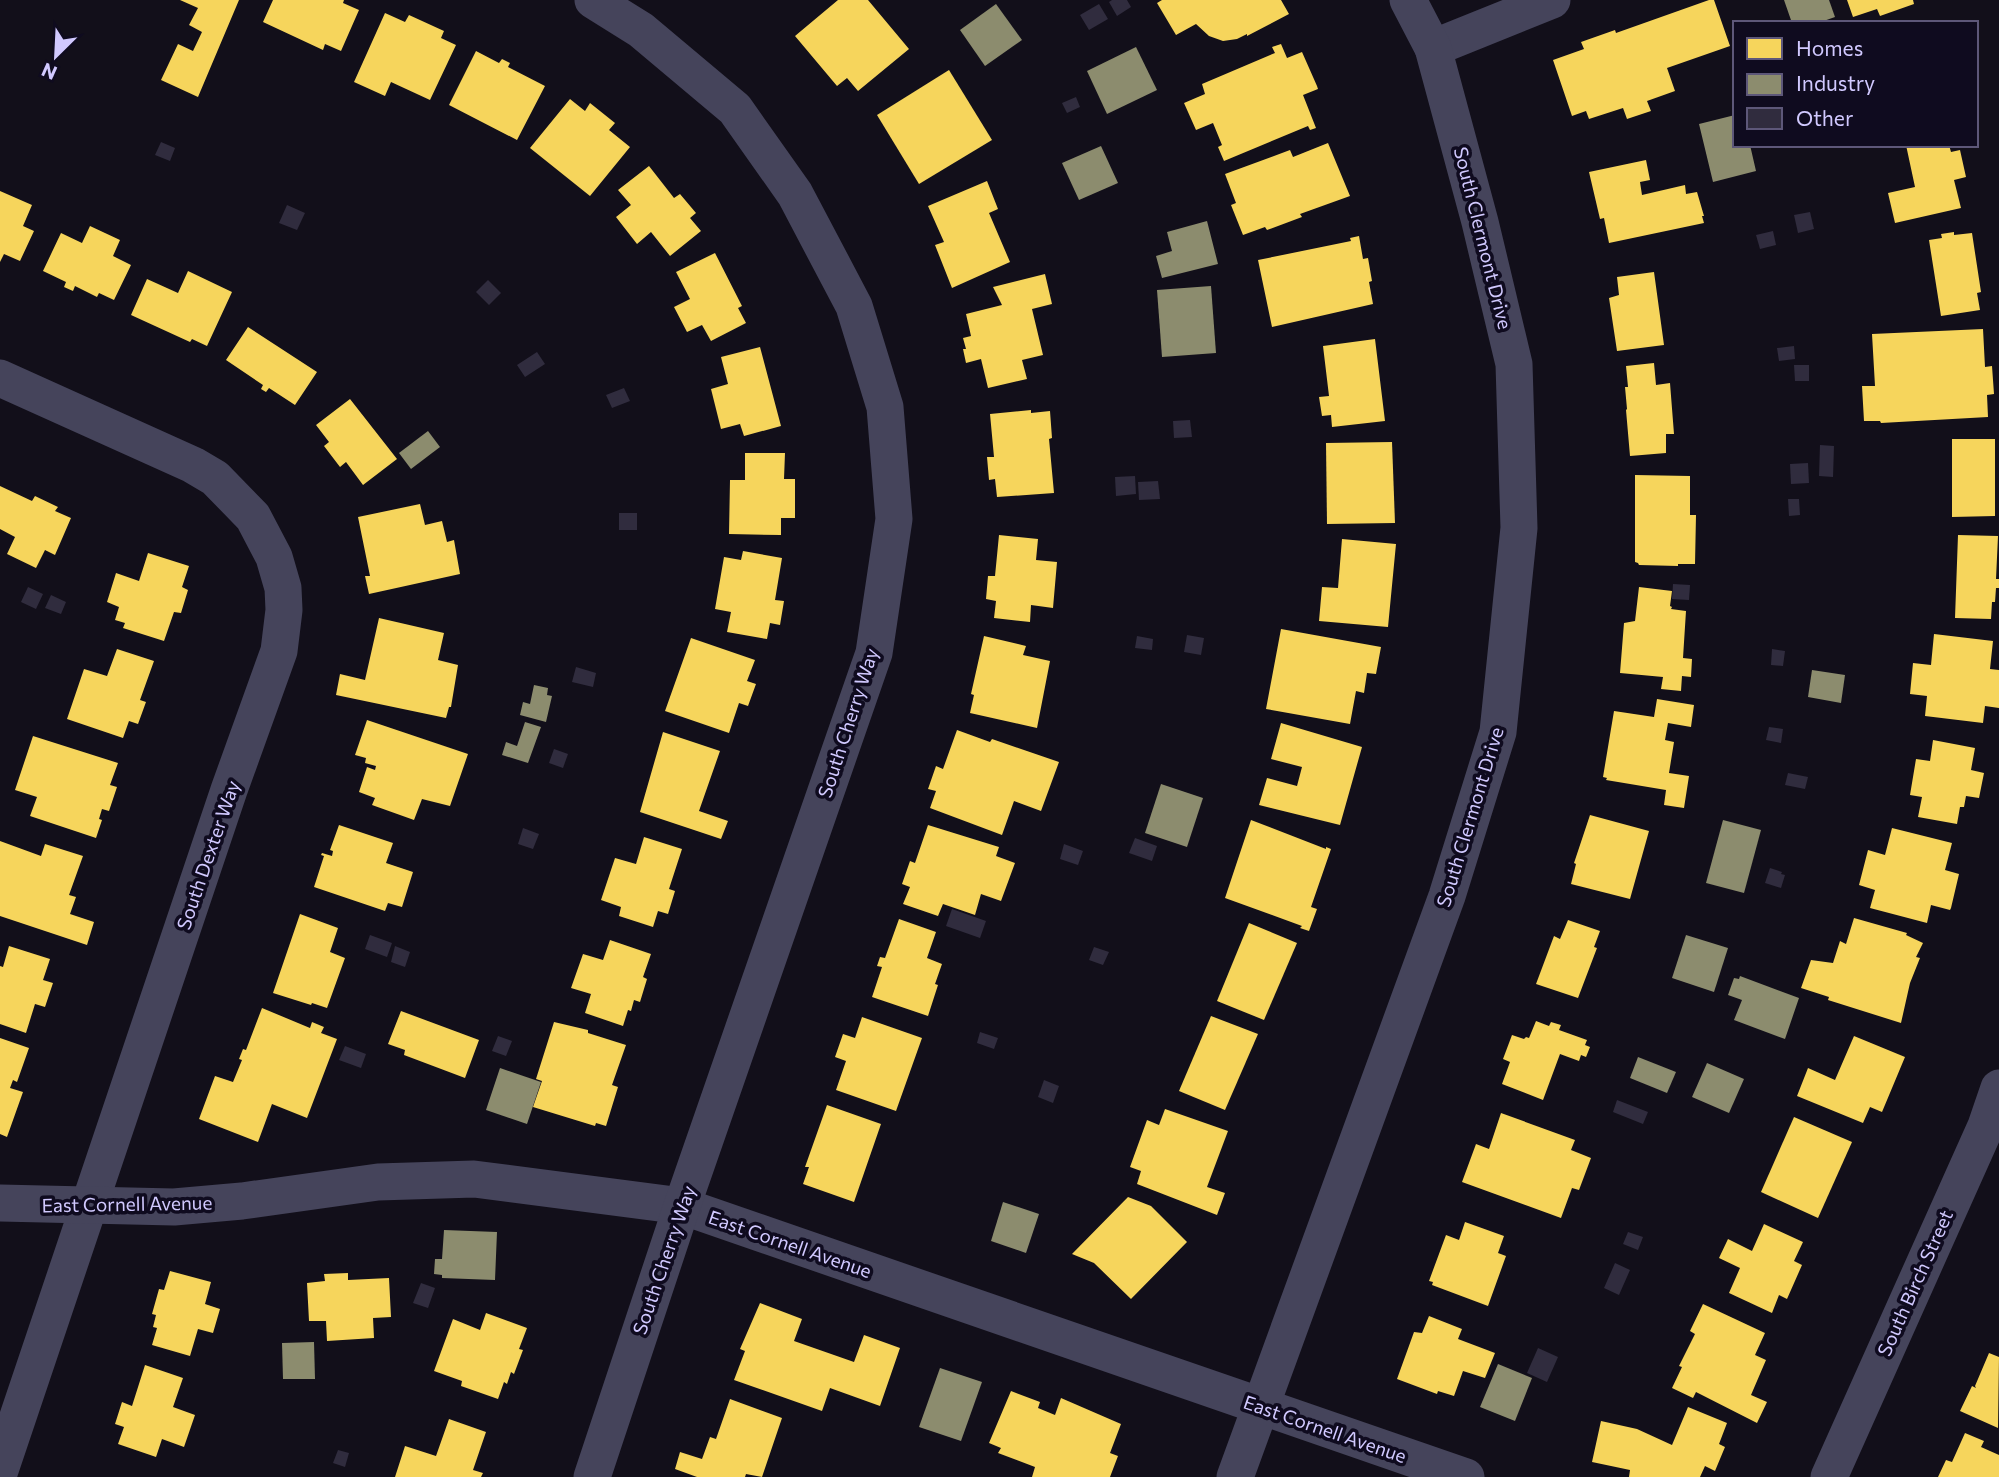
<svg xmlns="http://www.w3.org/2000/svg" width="1999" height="1477" font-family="Commissioner,sans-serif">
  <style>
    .homes { fill: #f6d55c }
    .industry { fill: #8c8c6e }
    .building { fill: #302c3e }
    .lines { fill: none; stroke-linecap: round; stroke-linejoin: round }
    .minor { stroke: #45445b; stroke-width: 37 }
    .labels { text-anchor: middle; stroke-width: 7; stroke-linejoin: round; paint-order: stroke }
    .street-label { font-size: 19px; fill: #d1c9ff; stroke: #0f0b1f }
  </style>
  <rect width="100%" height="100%" fill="#120f1a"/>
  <g class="homes">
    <polygon points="180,0 239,0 198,97 161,80 178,44 193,51 202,32 189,25 198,8"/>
    <polygon points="273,0 344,0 343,3 359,10 341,51 325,44 323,50 263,22"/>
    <polygon points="838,0 868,0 909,49 858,91 847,78 837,86 795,36"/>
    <polygon points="1162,0 1281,0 1289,14 1247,36 1247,34 1237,39 1223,41 1209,36 1196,24 1176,35 1157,3"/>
    <polygon points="1709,0 1714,0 1730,46 1667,68 1675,91 1647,101 1651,111 1627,119 1623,108 1589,119 1586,111 1572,116 1553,60 1584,49 1581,42 1615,30 1616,33"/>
    <polygon points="1847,0 1913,0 1914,4 1880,16 1877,9 1853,17"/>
    <polygon points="385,13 405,22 409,15 444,31 441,38 456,45 430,100 391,82 385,96 354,82"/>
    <polygon points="1281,44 1287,58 1302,52 1317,86 1318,89 1303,95 1316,128 1310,130 1308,126 1224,161 1218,147 1222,145 1213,123 1196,130 1184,103 1205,94 1202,84 1275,53 1272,47"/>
    <polygon points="476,51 499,63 502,59 510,63 508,67 545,86 517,140 449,105"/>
    <polygon points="949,70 992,140 919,184 877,115"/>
    <polygon points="570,99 585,111 590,103 615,123 609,130 630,147 590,196 530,148"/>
    <polygon points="1328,143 1350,196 1300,214 1302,217 1267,230 1265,227 1243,235 1231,205 1236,203 1225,174 1290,150 1293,157"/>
    <polygon points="1906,145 1949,145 1951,152 1960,150 1966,177 1954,180 1961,208 1895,223 1888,193 1915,187"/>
    <polygon points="1646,160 1650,180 1640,182 1642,195 1685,185 1686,194 1697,192 1704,216 1702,216 1704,223 1609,243 1604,218 1600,219 1589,172"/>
    <polygon points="649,166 674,198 680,194 696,213 690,218 701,231 670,256 651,232 637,244 616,217 631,205 618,190"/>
    <polygon points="987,181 998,209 989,213 1010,262 952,288 935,245 944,242 928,206"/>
    <polygon points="0,191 32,205 23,226 34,231 20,261 4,254 0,262"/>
    <polygon points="90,226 120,240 113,256 131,265 114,300 99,293 97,297 75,286 73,291 64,287 66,282 43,271 61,233 82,243"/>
    <polygon points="1954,232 1954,235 1972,233 1981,292 1977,293 1980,310 1941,316 1929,240 1942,238 1941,234"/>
    <polygon points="1359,236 1363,259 1368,258 1372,281 1369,282 1373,304 1272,327 1258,260 1351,241 1350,238"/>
    <polygon points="715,253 742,306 738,308 746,323 711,341 702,325 687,332 674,307 690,299 676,272"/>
    <polygon points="188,271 232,292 207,346 192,339 190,342 131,315 147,279 178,293"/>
    <polygon points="1654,272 1664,345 1617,351 1609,298 1619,295 1617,277"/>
    <polygon points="1045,274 1052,304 1032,309 1043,355 1022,360 1027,379 988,388 981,359 966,363 963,349 966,349 963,338 971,336 966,314 1002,305 993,287"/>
    <polygon points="248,327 317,372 295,405 269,388 266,392 261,389 263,385 226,360"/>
    <polygon points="1983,329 1985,367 1992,366 1994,394 1987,395 1988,417 1881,423 1880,421 1864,421 1862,386 1875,386 1872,334"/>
    <polygon points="1375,339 1385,421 1332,427 1331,415 1322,416 1319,397 1329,396 1323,346"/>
    <polygon points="760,347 781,426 744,436 740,424 721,429 711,389 728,384 721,357"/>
    <polygon points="1654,363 1656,385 1670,383 1674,434 1666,434 1666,453 1630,456 1626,410 1627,409 1625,387 1628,387 1626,366"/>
    <polygon points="350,399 397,459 363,485 346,462 340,467 324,446 329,442 316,425"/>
    <polygon points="1031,410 1031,413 1050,411 1052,438 1049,439 1054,493 997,497 995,479 989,480 987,457 994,457 990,414"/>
    <polygon points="1952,439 1995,439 1995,516 1952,517"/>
    <polygon points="1392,442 1395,523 1327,524 1326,443"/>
    <polygon points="745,453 785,453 784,479 795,479 795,518 781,518 781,535 729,534 730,480 745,480"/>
    <polygon points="1635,475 1690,476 1690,515 1696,515 1695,564 1678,564 1678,566 1639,565 1638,563 1635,562"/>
    <polygon points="0,486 32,501 35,496 58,507 55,511 71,518 55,555 45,550 36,568 7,554 15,537 0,529"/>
    <polygon points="420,504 425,525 442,521 447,542 454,540 460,574 369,594 365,576 370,576 358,517"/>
    <polygon points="999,535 1038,539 1036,560 1057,562 1053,608 1031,605 1030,622 994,618 996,601 986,599 988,576 995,576"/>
    <polygon points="1958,535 1998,536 1996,579 1999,579 1999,588 1996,588 1995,602 1992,602 1991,619 1955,618"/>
    <polygon points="1342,539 1396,544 1388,627 1319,621 1322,587 1338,588"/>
    <polygon points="743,551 782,558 775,600 784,601 780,625 770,623 767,639 727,632 731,612 715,609 724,557 741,560"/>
    <polygon points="148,553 189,566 182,587 188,590 181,613 174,612 164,641 123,628 125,623 115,620 119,607 107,602 116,573 139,581"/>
    <polygon points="1639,587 1672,591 1670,606 1672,607 1671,609 1686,611 1683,658 1692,659 1691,677 1682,676 1681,691 1661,689 1663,677 1620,673 1624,623 1635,621"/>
    <polygon points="379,618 444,633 438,660 458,665 451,707 449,707 446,718 336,695 340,674 365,680"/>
    <polygon points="1281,629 1381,647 1376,674 1367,673 1364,693 1356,691 1350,724 1266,709"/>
    <polygon points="1934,634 1993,641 1990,669 1999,670 1999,708 1985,706 1983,723 1925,716 1927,696 1910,694 1913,663 1931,665"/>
    <polygon points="984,636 1026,646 1023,655 1050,661 1037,728 970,713 974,695 971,694"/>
    <polygon points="691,638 755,660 747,681 756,684 748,706 739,703 729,733 665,711"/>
    <polygon points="117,649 154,661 140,700 146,702 138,724 129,721 123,738 67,719 84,669 107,676"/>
    <polygon points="1657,699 1694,705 1691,727 1668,723 1665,740 1674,742 1669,773 1689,776 1684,808 1664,805 1666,790 1606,780 1607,778 1603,777 1614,711 1654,717"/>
    <polygon points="367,720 468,754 450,806 422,799 414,820 372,805 375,798 359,792 367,767 375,770 376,766 365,763 366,758 355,755"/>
    <polygon points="1281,723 1362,747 1340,825 1259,805 1267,778 1297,786 1302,767 1271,759"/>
    <polygon points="957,730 990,742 992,739 1059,762 1041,811 1014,801 1002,835 930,808 936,791 928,789 936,766 943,769"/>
    <polygon points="663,732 720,751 699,811 728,821 721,839 640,812"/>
    <polygon points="33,736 118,763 110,785 117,787 109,811 102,809 99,819 102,820 96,838 30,816 37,797 15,790"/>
    <polygon points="1933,740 1975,748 1971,770 1984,773 1979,798 1966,796 1964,807 1960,807 1957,824 1918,817 1922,797 1910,795 1916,759 1930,761"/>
    <polygon points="1590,815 1649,831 1630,899 1571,884 1576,864 1574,863"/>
    <polygon points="1251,820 1326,849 1326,847 1331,849 1311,907 1317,909 1309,931 1300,928 1302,926 1225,898"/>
    <polygon points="339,825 393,843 386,863 413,872 402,907 388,903 385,911 314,887 324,856 321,855 322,853 332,856 333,851 330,850"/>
    <polygon points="928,825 999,847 996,856 1015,863 1001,901 981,894 975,915 943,904 938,916 903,904 910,887 902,884 910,861 915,863"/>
    <polygon points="1892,828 1952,843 1945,870 1959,874 1951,908 1950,910 1931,905 1927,923 1870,908 1875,890 1859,885 1868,850 1885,855"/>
    <polygon points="644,837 682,849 669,889 675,891 668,914 658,911 653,927 619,916 621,907 601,900 615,858 636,864"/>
    <polygon points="0,841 41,856 45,844 83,856 69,895 76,897 70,914 94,922 87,945 0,916"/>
    <polygon points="300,914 338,928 330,952 345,958 327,1008 312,1003 311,1005 273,993"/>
    <polygon points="1854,918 1907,933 1906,935 1923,943 1916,957 1920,958 1910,983 1901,1023 1828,1000 1829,997 1801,988 1811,960 1833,963 1840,941 1846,944"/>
    <polygon points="899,919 936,932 927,958 942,964 935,984 938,985 928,1016 872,997 882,967 877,966 880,957 885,958"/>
    <polygon points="1568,920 1600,931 1594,947 1597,948 1578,998 1536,984 1554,936 1560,939"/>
    <polygon points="1249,923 1297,943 1264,1020 1217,1001"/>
    <polygon points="610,940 651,954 643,977 647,979 640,1002 634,1000 631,1011 628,1010 623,1026 585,1013 591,994 571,988 583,954 603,960"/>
    <polygon points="9,946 50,959 43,980 53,983 45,1007 35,1004 26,1033 0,1024 0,966 3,967"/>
    <polygon points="262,1008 310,1028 312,1022 324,1027 321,1033 337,1039 307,1118 272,1104 258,1142 199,1119 215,1076 233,1082 242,1060 239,1059 243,1049 246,1050"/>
    <polygon points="401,1011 479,1040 465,1078 404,1055 405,1050 388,1044"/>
    <polygon points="1211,1016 1258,1034 1225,1110 1179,1091"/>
    <polygon points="862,1017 922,1038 896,1111 836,1090 846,1061 835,1057 843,1034 855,1038"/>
    <polygon points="1536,1021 1549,1026 1551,1022 1561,1025 1559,1030 1587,1040 1585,1045 1590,1047 1586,1057 1581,1055 1579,1061 1560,1054 1543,1100 1502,1084 1510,1062 1503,1059 1512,1035 1524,1039 1526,1037 1529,1038"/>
    <polygon points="554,1022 588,1030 588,1033 626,1045 612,1085 618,1087 606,1126 596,1123 595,1126 533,1107 542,1081 536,1079"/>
    <polygon points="1854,1036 1905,1057 1882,1112 1870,1107 1863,1123 1797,1096 1808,1068 1835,1080"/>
    <polygon points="0,1038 29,1048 17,1082 13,1080 10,1088 23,1092 7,1137 0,1134"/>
    <polygon points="827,1105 881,1124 854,1202 803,1184 809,1167 805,1167"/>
    <polygon points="1165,1109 1228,1131 1207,1187 1225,1193 1217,1215 1137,1184 1141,1171 1130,1167 1147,1120 1159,1125"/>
    <polygon points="1501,1113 1575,1140 1571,1150 1591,1158 1579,1190 1572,1188 1561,1218 1462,1182 1476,1144 1489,1149"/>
    <polygon points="1794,1117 1852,1142 1818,1218 1761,1192"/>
    <polygon points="1128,1197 1151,1206 1187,1242 1131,1299 1094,1263 1072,1254"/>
    <polygon points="1465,1222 1504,1236 1498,1253 1506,1256 1488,1306 1432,1285 1433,1282 1429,1281 1446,1235 1459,1240"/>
    <polygon points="1764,1224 1803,1242 1794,1261 1802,1265 1787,1299 1779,1295 1772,1313 1729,1293 1740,1268 1719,1258 1728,1239 1752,1251"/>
    <polygon points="170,1271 211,1282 205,1304 220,1309 213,1333 198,1329 190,1356 152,1345 157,1328 153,1327 156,1315 152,1314 159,1289 164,1290"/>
    <polygon points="348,1273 348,1280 389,1278 391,1317 373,1318 374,1338 327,1341 326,1321 309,1321 307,1283 325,1281 324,1274"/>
    <polygon points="760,1303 802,1319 794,1341 854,1362 864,1335 900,1348 880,1406 830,1388 822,1411 734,1380 745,1351 740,1349"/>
    <polygon points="1703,1304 1765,1333 1755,1355 1766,1360 1751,1395 1767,1402 1757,1423 1696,1392 1693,1398 1672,1388 1682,1367 1679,1366 1695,1334 1690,1331"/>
    <polygon points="486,1313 527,1328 519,1349 523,1350 514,1374 511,1372 507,1384 504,1382 498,1399 461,1386 462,1381 434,1371 453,1319 480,1330"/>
    <polygon points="1429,1316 1462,1329 1458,1339 1495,1353 1485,1378 1463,1371 1454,1396 1438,1391 1437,1394 1397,1379 1414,1332 1422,1333"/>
    <polygon points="1989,1353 1999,1357 1998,1428 1960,1411 1972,1386 1976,1388 1975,1386"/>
    <polygon points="145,1365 183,1378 173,1407 195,1415 184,1447 162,1439 156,1457 118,1444 124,1427 115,1424 122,1402 132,1406"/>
    <polygon points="1011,1391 1040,1402 1038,1408 1055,1415 1061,1398 1121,1424 1110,1453 1118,1456 1110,1477 1032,1477 1035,1467 998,1453 1001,1448 989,1443"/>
    <polygon points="730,1399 782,1418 762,1477 746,1474 745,1477 697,1477 675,1469 680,1452 702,1459 710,1437 716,1439"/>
    <polygon points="1688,1407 1727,1423 1719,1444 1725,1447 1715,1471 1705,1466 1700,1477 1629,1477 1630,1470 1592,1462 1601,1421 1637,1429 1672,1445"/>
    <polygon points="449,1419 486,1432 473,1470 483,1473 481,1477 395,1477 405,1446 436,1456"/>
    <polygon points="1965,1433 1984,1441 1981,1447 1999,1455 1999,1477 1938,1477 1946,1460 1952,1462"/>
  </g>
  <g class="industry">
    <polygon points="1784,0 1829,0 1835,17 1818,23 1792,23"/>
    <polygon points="996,4 1022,40 985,66 960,30"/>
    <polygon points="1136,47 1157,90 1107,114 1087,71"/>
    <polygon points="1735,115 1735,145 1750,145 1756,171 1713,182 1699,124"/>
    <polygon points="1101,146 1118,183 1079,200 1062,163"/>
    <polygon points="1207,221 1218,264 1162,278 1156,256 1172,251 1167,232"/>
    <polygon points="1211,286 1216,353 1162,357 1157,290"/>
    <polygon points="428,431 440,447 411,469 399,453"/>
    <polygon points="1812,670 1845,675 1841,703 1808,697"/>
    <polygon points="534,685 548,688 547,695 552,696 546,722 520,715 523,702 530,704"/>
    <polygon points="525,722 541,727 528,763 502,755 506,742 517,746"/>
    <polygon points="1161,784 1203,798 1187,847 1145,833"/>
    <polygon points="1723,820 1761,830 1744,893 1706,883"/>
    <polygon points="1686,935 1728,948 1714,992 1672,978"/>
    <polygon points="1740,976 1799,998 1785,1039 1734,1020 1742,1000 1728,995 1734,978 1739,979"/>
    <polygon points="1638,1057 1676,1072 1667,1093 1630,1078"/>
    <polygon points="1707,1063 1744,1079 1729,1113 1692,1097"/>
    <polygon points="500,1068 541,1082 527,1124 486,1110"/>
    <polygon points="1003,1202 1039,1214 1026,1253 991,1241"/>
    <polygon points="444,1230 497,1232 495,1280 442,1278 442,1275 434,1274 435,1259 442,1259"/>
    <polygon points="314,1342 315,1379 283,1379 282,1343"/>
    <polygon points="1498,1364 1532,1378 1515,1421 1480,1407"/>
    <polygon points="940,1368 982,1382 961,1441 919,1427"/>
  </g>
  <g class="building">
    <polygon points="1112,0 1127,0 1131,7 1117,16 1109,2"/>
    <polygon points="1099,4 1108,19 1089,30 1080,15"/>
    <polygon points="1076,97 1080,107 1067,113 1062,103"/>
    <polygon points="161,142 175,148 170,161 155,155"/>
    <polygon points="287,205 305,213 297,230 279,223"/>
    <polygon points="1810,212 1814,229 1798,233 1794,215"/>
    <polygon points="1773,231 1776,245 1760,249 1756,235"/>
    <polygon points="488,280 501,293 489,305 476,292"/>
    <polygon points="1794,346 1795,359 1779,361 1777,348"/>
    <polygon points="537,352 545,364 525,377 517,365"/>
    <polygon points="1794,365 1809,365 1809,381 1795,381"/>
    <polygon points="624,388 630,401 612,408 606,395"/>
    <polygon points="1190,420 1192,437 1174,438 1173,421"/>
    <polygon points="1820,445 1834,446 1833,477 1819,476"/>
    <polygon points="1808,463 1809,483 1791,484 1790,464"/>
    <polygon points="1135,476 1136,494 1116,496 1115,477"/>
    <polygon points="1158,481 1160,499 1139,500 1138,482"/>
    <polygon points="1788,499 1799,499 1800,515 1789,516"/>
    <rect x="619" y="513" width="18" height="17"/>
    <polygon points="1673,584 1690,585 1689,600 1672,599"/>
    <polygon points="28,587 43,594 36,609 21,602"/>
    <polygon points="51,595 66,602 61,614 45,608"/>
    <polygon points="1187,635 1204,638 1201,655 1184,652"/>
    <polygon points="1137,636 1153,639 1152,650 1135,648"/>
    <polygon points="1772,649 1785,651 1783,666 1771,665"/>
    <polygon points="576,667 596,673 593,687 572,682"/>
    <polygon points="1769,727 1783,729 1781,743 1766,740"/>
    <polygon points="554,749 568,754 563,768 549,763"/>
    <polygon points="1788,773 1808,777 1805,789 1785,785"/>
    <polygon points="523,828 539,834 533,849 518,844"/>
    <polygon points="1135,838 1157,846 1152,861 1129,853"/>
    <polygon points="1064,844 1083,851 1078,865 1060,859"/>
    <polygon points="1770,868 1782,872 1781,874 1785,875 1781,888 1765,883"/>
    <polygon points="952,909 986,921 980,938 946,926"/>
    <polygon points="370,935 392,943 387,957 365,949"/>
    <polygon points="395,946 410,952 405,967 391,962"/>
    <polygon points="1094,947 1109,952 1103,965 1089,960"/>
    <polygon points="980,1032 998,1038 994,1049 977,1043"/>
    <polygon points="498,1036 512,1041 506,1056 492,1051"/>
    <polygon points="345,1046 366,1054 361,1068 339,1060"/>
    <polygon points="1044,1080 1059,1086 1053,1103 1038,1097"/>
    <polygon points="1617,1100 1648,1112 1643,1124 1613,1112"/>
    <polygon points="1628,1232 1643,1237 1638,1250 1623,1244"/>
    <polygon points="1615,1263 1630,1270 1619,1295 1604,1288"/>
    <polygon points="421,1283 435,1288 428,1308 413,1303"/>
    <polygon points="1538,1348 1558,1357 1547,1382 1527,1373"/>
    <polygon points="338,1450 349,1453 345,1467 333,1463"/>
  </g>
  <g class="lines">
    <g class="minor">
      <polyline points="1433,48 1552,0"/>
      <polyline points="0,378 193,465 215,478 253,517 274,557 283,588 284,610 279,651 229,790 0,1470"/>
      <polyline points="0,1203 174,1207 242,1201 378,1182 474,1179 682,1206 1466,1477"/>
      <polyline points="592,1477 682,1206 874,653 894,519 885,407 854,306 795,194 735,109 641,30 593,0"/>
      <polyline points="1235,1477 1447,896 1498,732 1519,528 1514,364 1480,222 1433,48 1408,0"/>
      <polyline points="1829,1477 1986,1126 1999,1088"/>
    </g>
  </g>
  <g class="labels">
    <g class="street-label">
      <text transform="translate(1483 238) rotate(76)" y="7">South Clermont Drive</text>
      <text transform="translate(848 723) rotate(-72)" y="7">South Cherry Way</text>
      <text transform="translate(1470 817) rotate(-73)" y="7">South Clermont Drive</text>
      <text transform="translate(208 855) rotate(-71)" y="7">South Dexter Way</text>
      <text transform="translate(127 1204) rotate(-1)" y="7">East Cornell Avenue</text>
      <text transform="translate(790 1244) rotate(19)" y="7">East Cornell Avenue</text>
      <text transform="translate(664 1260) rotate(-71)" y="7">South Cherry Way</text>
      <text transform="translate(1915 1283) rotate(-66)" y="7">South Birch Street</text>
      <text transform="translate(1325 1429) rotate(19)" y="7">East Cornell Avenue</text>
    </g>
  </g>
  <rect x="1733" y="21" width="245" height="126" fill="#0f0b1f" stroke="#5d5779" stroke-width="2"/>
  <rect x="1747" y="38" width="35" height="21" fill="#f6d55c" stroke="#5d5779" stroke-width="2"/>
  <text x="1796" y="56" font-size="21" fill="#d1c9ff">Homes</text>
  <rect x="1747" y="74" width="35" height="21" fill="#8c8c6e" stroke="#5d5779" stroke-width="2"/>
  <text x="1796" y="91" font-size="21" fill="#d1c9ff">Industry</text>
  <rect x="1747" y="108" width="35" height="21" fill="#302c3e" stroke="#5d5779" stroke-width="2"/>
  <text x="1796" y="126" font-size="21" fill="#d1c9ff">Other</text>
  <g transform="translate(56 56) rotate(204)" stroke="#0f0b1f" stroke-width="5" paint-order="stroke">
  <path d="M0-5L12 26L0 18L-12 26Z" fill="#d1c9ff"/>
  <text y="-10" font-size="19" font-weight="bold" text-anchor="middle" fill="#d1c9ff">N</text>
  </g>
</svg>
